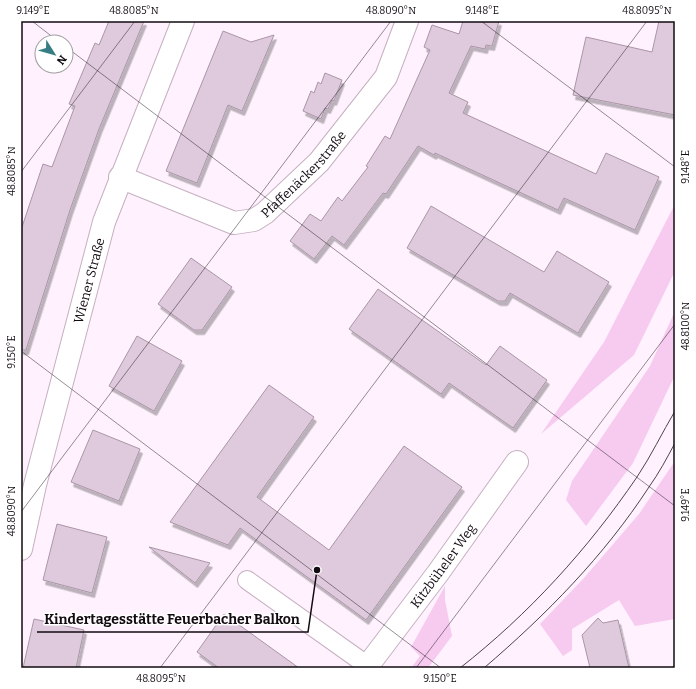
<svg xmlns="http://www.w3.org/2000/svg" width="696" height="689" font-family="Bitter,serif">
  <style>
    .green { fill: #f7caf0 }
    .building { fill: #dfc9dc; stroke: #aa95a7; filter: url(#shadow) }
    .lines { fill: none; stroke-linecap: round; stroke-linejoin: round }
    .pedestrian-casing { stroke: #c5b0c1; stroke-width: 20 }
    .minor-casing { stroke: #c5b0c1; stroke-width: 24 }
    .pedestrian { stroke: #fff; stroke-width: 18 }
    .minor { stroke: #fff; stroke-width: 22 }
    .tram { stroke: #4d454c; stroke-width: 1 }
    .ticks { fill: none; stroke: #120b11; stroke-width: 1; stroke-opacity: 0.45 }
    .labels { text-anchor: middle; stroke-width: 3; stroke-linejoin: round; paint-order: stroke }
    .street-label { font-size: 13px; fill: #120b11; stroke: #fff }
    .leader { fill: none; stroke: #120b11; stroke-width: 1.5 }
    .callout-dot { fill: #120b11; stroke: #fff; stroke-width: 1.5 }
    .callout-label { font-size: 14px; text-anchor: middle; font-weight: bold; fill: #120b11; stroke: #fff; stroke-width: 3; stroke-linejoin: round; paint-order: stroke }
    .neatline { fill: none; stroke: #120b11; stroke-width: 1.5 }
    .ticks-label { font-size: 10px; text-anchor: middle; fill: #120b11 }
  </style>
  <defs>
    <filter id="shadow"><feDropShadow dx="2.5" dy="4.5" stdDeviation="0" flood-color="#0004"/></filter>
  </defs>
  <rect width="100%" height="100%" fill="#fff1fd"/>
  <g class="green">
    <polygon points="675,204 675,271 634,355 541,434 604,342"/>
    <polygon points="675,311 675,375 633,463 586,526 566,500 572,481 650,366"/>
    <polygon points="675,461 675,619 635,626 619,600 572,629 572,650 563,656 540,624 584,578 639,514"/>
    <polygon points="445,586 445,600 452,636 428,668 411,668 420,656 411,647"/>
  </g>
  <g class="building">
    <polygon points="109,21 144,21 99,129 70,210 26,350 21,350 21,230 43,164 52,167 75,106 69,104 95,43 99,45"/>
    <polygon points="463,21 499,21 492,46 486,45 485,49 471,46 449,93 468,102 463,113 596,174 606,153 659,177 635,230 564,198 558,210 435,153 434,155 418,146 386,194 383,193 344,245 332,236 314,259 290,241 310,214 321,221 338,197 342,201 368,167 366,166 385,136 390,139 430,50 424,47 432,25 459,34"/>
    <polygon points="659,21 675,21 675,115 573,95 586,37 652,52"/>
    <polygon points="223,31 251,42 274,35 242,111 228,105 197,183 166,171"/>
    <polygon points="325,73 342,80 334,101 332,100 328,109 325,108 321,119 303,111 311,91 314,93 318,82 321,84"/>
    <polygon points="431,206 544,272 557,251 609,282 578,333 510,293 505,301 498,301 407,248"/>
    <polygon points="191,258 232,287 202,330 194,330 158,304"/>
    <polygon points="378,289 486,365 500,346 547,380 513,428 449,383 441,394 349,329"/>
    <polygon points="137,336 182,361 154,411 109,386"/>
    <polygon points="269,385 314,417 257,497 329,550 404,446 462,487 366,620 240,528 228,545 170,522"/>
    <polygon points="93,430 140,449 119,501 71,482"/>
    <polygon points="57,524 107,537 92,593 43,580"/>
    <polygon points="149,547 210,563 195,583"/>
    <polygon points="224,614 299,668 219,668 197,652"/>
    <polygon points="598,618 603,623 618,620 629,668 590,668 582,635"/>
    <polygon points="34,619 84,630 76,668 23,668"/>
  </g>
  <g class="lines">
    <defs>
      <polyline id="pedestrian" points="247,580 368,666"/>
      <g id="minor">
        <path id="s1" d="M 120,177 L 234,223 L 254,220 L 265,213 L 319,162 L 386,77 L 407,21"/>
        <path id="s2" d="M 21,549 L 35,485 L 104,222 L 183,21"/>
        <path id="s3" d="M 366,668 L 438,573 L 517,462"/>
      </g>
    </defs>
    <use href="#pedestrian" class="pedestrian-casing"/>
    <use href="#minor" class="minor-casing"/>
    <use href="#pedestrian" class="pedestrian"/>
    <use href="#minor" class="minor"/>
    <g class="tram">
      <path d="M 460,668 C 529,614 588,549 637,477 C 651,456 662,433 675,411"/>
      <path d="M 484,668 C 547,614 604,556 649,487 C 659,473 667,458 675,443"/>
    </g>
  </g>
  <path class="ticks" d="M 32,21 L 59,42M 481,21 L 675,167M 66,47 L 675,506M 21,172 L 135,21M 21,351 L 441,668M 21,512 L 391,21M 160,668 L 647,21M 416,668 L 675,324M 672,668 L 675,664"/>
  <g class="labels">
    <g class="street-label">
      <text dy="5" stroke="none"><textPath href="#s1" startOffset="211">Pfaffenäckerstraße</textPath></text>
      <text dy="5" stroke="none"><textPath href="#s2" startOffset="277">Wiener Straße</textPath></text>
      <text dy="5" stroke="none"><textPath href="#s3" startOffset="128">Kitzbüheler Weg</textPath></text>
    </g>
  </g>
  <path class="leader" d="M317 570L308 632H37"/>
  <circle class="callout-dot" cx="317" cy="570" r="4"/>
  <g class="callout-label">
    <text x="172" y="624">Kindertagesstätte Feuerbacher Balkon</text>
  </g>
  <rect width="696" height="689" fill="none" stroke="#ffffff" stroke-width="44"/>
  <g transform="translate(54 54) rotate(127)"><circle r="19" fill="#ffffff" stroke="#a09da0"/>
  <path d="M0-3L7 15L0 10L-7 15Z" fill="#367e84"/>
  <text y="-6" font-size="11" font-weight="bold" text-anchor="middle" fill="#120b11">N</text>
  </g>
  <rect x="22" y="22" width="652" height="645" class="neatline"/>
  <g class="ticks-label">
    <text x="33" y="14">9.149°E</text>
    <text x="134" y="14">48.8085°N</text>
    <text x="391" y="14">48.8090°N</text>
    <text x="482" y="14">9.148°E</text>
    <text x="647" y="14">48.8095°N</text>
    <text transform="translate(685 167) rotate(-90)" y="4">9.148°E</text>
    <text transform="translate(11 171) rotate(-90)" y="4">48.8085°N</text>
    <text transform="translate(685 326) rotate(-90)" y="4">48.8100°N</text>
    <text transform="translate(11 352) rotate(-90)" y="4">9.150°E</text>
    <text transform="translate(685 505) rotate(-90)" y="4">9.149°E</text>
    <text transform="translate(11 511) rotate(-90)" y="4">48.8090°N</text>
    <text x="161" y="682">48.8095°N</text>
    <text x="440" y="682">9.150°E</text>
  </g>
</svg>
